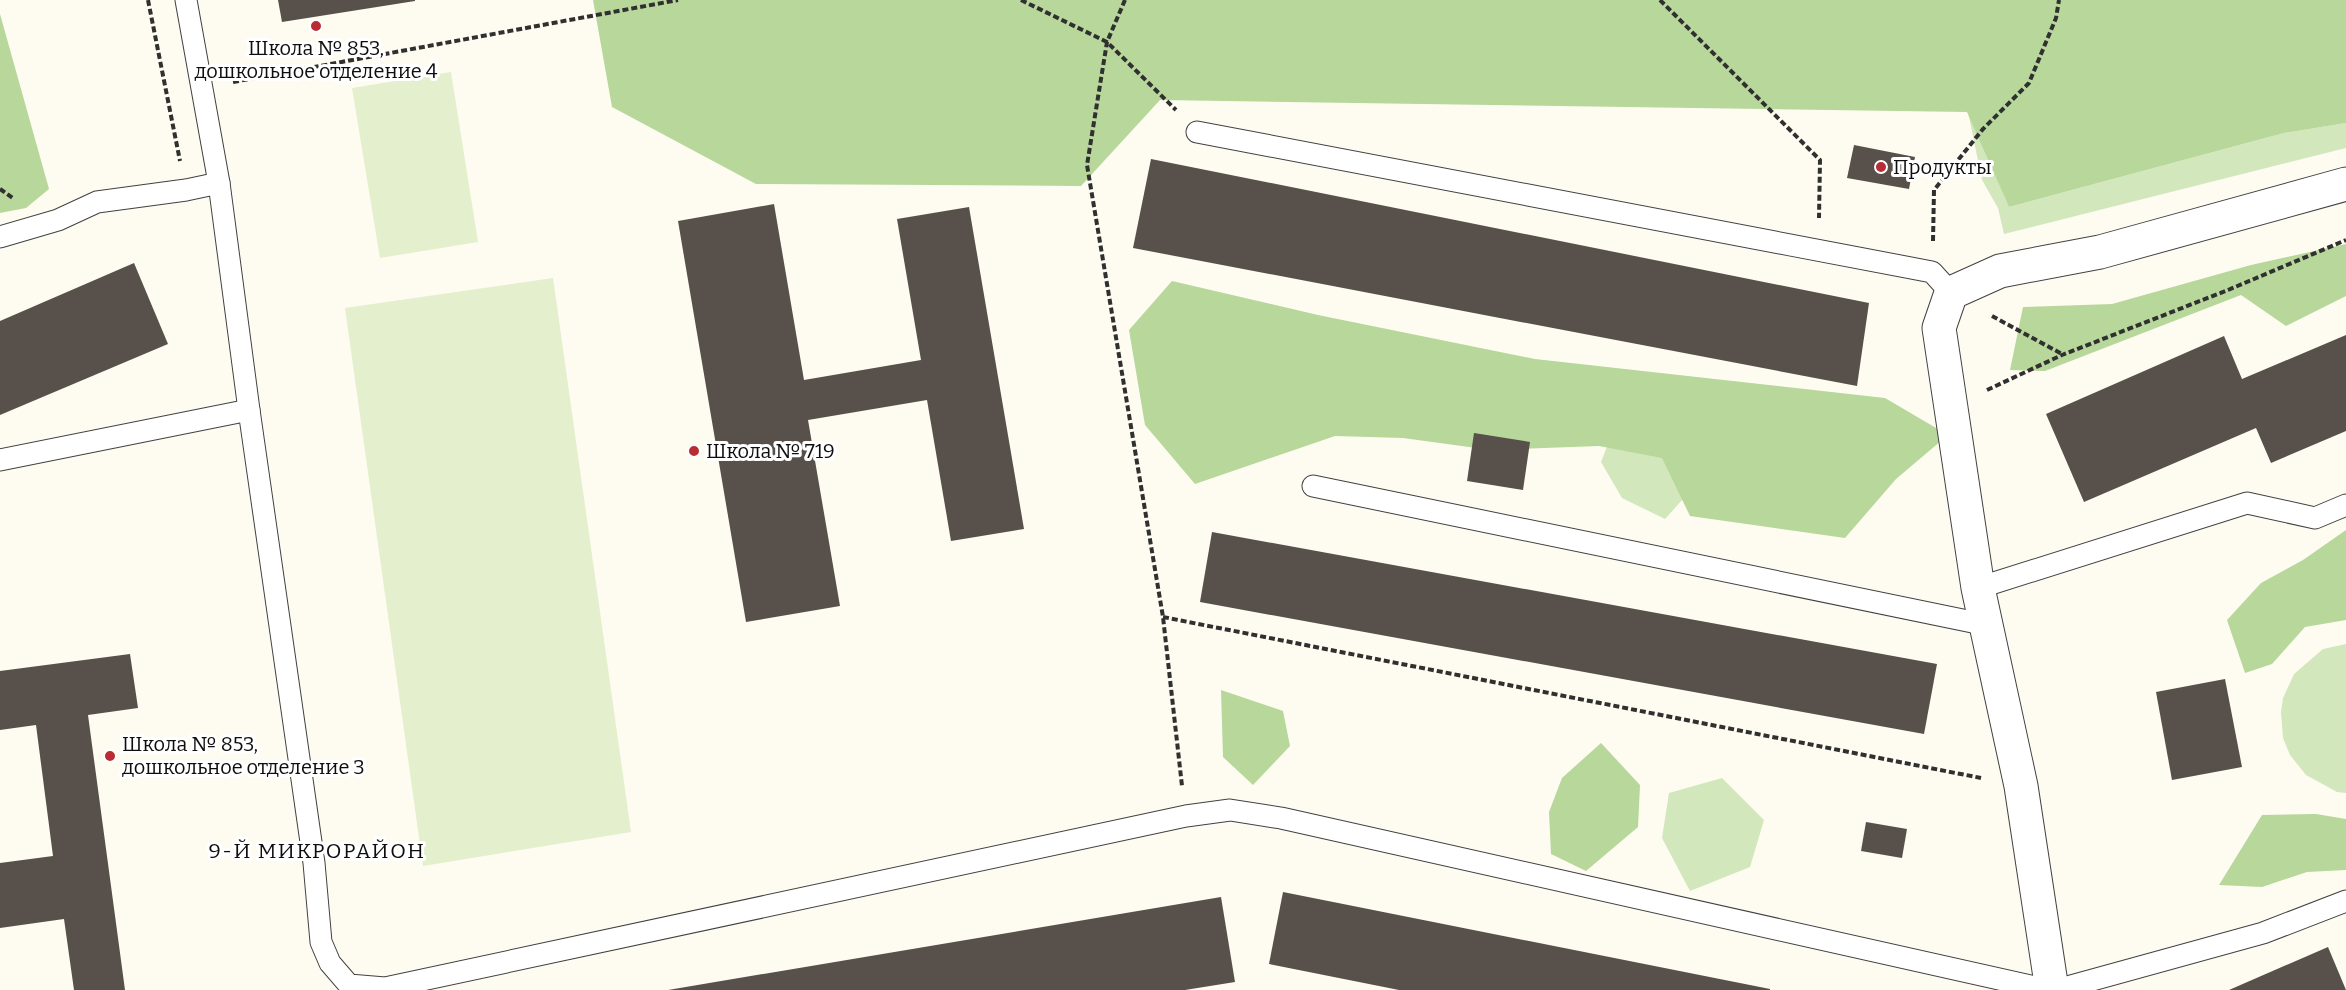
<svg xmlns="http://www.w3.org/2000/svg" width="2346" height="990" font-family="Bitter,serif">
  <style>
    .green { fill: #d2e7bb }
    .forest { fill: #b7d79b }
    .pitch { fill: #e3efcd }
    .building { fill: #57504b }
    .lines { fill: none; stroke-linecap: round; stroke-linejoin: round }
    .service-casing { stroke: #414141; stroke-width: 23 }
    .minor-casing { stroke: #414141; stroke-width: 35 }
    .path { stroke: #303030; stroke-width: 4; stroke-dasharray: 6 3; stroke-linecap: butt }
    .service { stroke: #fff; stroke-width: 21 }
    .minor { stroke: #fff; stroke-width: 33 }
    .poi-dot { fill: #b82c33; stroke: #fff; stroke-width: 2 }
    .labels { text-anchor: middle; stroke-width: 6; stroke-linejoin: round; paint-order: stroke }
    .poi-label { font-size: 20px; fill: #0e0e0e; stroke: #fff; text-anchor: start }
    .neighbourhood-label { font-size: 21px; letter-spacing: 1.5px; fill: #0e0e0e; stroke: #fff }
  </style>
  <rect width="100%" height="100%" fill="#fefcf1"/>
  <g class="green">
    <polygon points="1968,112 2009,207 2284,133 2346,123 2346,148 2004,234 1998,208 1982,180"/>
    <polygon points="1619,416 1709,470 1665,519 1622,498 1601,462"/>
    <polygon points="2346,644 2346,793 2337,792 2306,775 2290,755 2283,738 2281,712 2283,698 2294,674 2323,649"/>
    <polygon points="1722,778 1764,820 1750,867 1690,891 1662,838 1669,793"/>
  </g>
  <g class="forest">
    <polygon points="593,0 2346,0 2346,123 2284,133 2009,207 1967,112 1160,100 1081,186 756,184 612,107"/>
    <polygon points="0,14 49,189 26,208 0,213"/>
    <polygon points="2346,244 2346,296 2286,326 2241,295 2045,371 2010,370 2023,307 2112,304 2251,265"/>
    <polygon points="1172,281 1318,315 1535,359 1885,398 1948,435 1896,479 1845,538 1690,516 1662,458 1599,446 1491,450 1403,438 1335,436 1195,484 1145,425 1129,330"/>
    <polygon points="2346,530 2346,620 2305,627 2272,664 2245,673 2227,620 2261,583 2303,560"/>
    <polygon points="1221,690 1283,711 1290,746 1253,785 1223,757"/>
    <polygon points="1601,743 1640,785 1638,827 1586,871 1551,854 1549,812 1562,778"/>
    <polygon points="2316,814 2346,819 2346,870 2307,872 2262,887 2219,885 2262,815"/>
  </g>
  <g class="pitch">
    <polygon points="451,72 478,242 380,258 352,88"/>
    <polygon points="553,278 631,832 423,866 345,308"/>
  </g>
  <g class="building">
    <polygon points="278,0 415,0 415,1 282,22"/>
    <polygon points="1854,145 1915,157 1909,189 1847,178"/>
    <polygon points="1151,159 1869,303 1857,386 1133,248"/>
    <polygon points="774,204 804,380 921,360 897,219 969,207 1024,529 951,541 927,400 808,420 840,606 746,622 678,221"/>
    <polygon points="134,263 168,344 0,415 0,321"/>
    <polygon points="2346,335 2346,431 2271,463 2256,428 2084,502 2046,414 2224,336 2242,379"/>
    <polygon points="1474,433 1530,442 1523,490 1467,481"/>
    <polygon points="1212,532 1937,664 1924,734 1200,602"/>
    <polygon points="130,654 138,708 88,715 125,990 74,990 64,919 0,928 0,863 53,856 36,725 0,730 0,671"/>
    <polygon points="2225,679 2242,767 2172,780 2156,692"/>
    <polygon points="1866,822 1907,829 1902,858 1861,851"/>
    <polygon points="1283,892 1770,989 1770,990 1399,990 1269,964"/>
    <polygon points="1221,897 1235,982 1185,990 668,990"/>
    <polygon points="2328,947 2346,990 2229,990"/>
  </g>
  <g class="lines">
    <defs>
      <g id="service">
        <polyline points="186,0 219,183 249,410 314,863 321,942 330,963 349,985 385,988 1186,816 1230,810 1281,818 2048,990"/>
        <polyline points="1197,132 1932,272 1951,293"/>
        <polyline points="0,237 58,220 97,202 186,190 219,183"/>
        <polyline points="0,460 249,410"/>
        <polyline points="1313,486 1987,625"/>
        <polyline points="1978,588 2247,503 2315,518 2346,505"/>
        <polyline points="2056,990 2263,933 2346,901"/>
      </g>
      <polyline id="minor" points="2052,990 2021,786 1978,588 1939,328 1951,293 2000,271 2100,252 2346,184"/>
    </defs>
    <use href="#service" class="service-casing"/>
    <use href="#minor" class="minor-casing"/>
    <g class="path">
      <polyline points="148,0 180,161"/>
      <polyline points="1021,0 1107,42 1176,110"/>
      <polyline points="1125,0 1107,42 1087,165 1163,617 1182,786"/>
      <polyline points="1660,0 1820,160 1819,218"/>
      <polyline points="233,82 678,0"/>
      <polyline points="0,189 14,199"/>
      <polyline points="1933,241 1934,190 1983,129 2029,83 2056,18 2059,0"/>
      <polyline points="1992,316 2062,354"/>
      <polyline points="1987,390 2062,355 2228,290 2346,240"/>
      <polyline points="1163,617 1981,778"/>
    </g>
    <use href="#service" class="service"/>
    <use href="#minor" class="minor"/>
  </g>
  <g class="poi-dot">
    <circle cx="316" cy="26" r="6"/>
    <circle cx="1881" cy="167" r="6"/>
    <circle cx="694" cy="451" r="6"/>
    <circle cx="110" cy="756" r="6"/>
  </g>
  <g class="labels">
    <g class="poi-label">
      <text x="316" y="55" text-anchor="middle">Школа № 853,<tspan x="316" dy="23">дошкольное отделение 4</tspan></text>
      <text x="1893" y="174">Продукты</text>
      <text x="706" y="458">Школа № 719</text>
      <text x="122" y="751">Школа № 853,<tspan x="122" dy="23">дошкольное отделение 3</tspan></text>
    </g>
    <g class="neighbourhood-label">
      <text x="317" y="858">9-Й МИКРОРАЙОН</text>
    </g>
  </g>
</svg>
